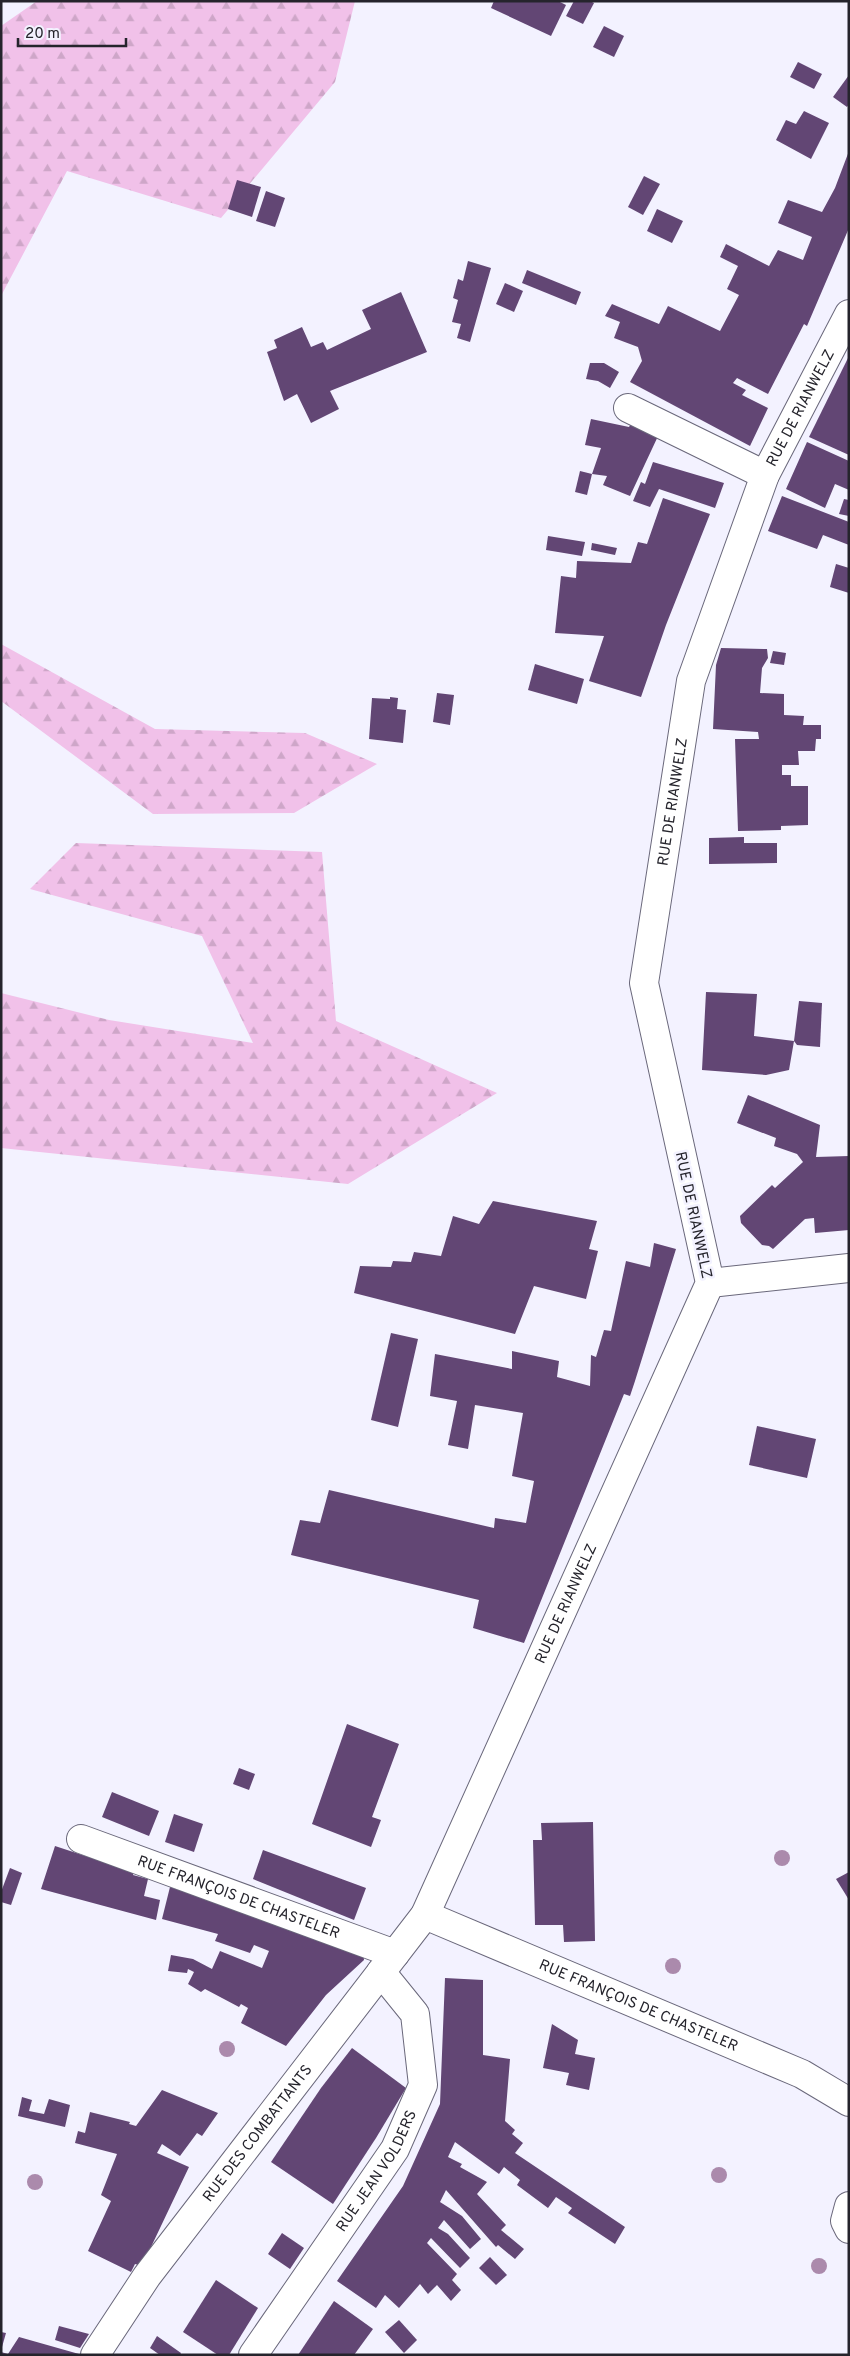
<svg xmlns="http://www.w3.org/2000/svg" width="850" height="2356" font-family="Overpass,sans-serif">
  <style>
    .forest { fill: url(#forest-firs) }
    .building { fill: #624674 }
    .lines { fill: none; stroke-linecap: round; stroke-linejoin: round }
    .street-casing { stroke: #6a687b; stroke-width: 30 }
    .street { stroke: #fff; stroke-width: 28 }
    .tree { fill: #ab8aac }
    .labels { text-anchor: middle; stroke-width: 5; stroke-linejoin: round; paint-order: stroke }
    .street-label { font-size: 15px; fill: #25242c; stroke: #f3f2ff }
  </style>
  <defs>
    <pattern id="forest-firs" width="22" height="20" patternUnits="userSpaceOnUse" patternTransform="scale(1.25)"><rect width="22" height="20" fill="#f1c1e9"/><path d="M5 1l3.5 6h-7zM16 11l3.5 6h-7z" fill="#cea6c8"/></pattern>
  </defs>
  <rect width="100%" height="100%" fill="#f3f2ff"/>
  <g class="forest">
    <polygon points="37,1 355,1 335,82 221,218 67,171 1,296 1,26"/>
    <polygon points="1,644 155,729 305,733 377,764 294,813 153,814 1,701"/>
    <polygon points="76,843 322,852 336,1021 497,1093 348,1184 1,1148 1,993 109,1020 253,1043 202,936 30,889"/>
  </g>
  <g class="building">
    <polygon points="494,1 558,1 566,5 551,36 491,8"/>
    <polygon points="574,1 590,1 594,3 583,24 566,16"/>
    <polygon points="604,26 624,36 614,57 593,47"/>
    <polygon points="798,62 822,74 814,89 790,77"/>
    <polygon points="849,75 849,104 847,107 833,97"/>
    <polygon points="804,111 829,123 811,159 776,140 786,120 796,124"/>
    <polygon points="849,151 849,228 807,326 804,324 768,394 737,378 733,383 746,390 742,395 768,408 750,446 630,382 642,361 638,347 614,338 620,322 605,316 612,304 659,324 668,306 720,331 739,295 727,289 738,266 720,257 726,244 769,266 778,250 803,260 812,237 778,223 788,200 822,212 835,188"/>
    <polygon points="644,176 660,184 643,215 628,207"/>
    <polygon points="237,180 261,187 252,217 228,209"/>
    <polygon points="266,191 285,198 275,227 256,221"/>
    <polygon points="657,209 683,221 672,243 647,231"/>
    <polygon points="468,261 491,268 470,342 457,338 461,324 452,322 458,300 453,298 458,279 463,281"/>
    <polygon points="527,270 581,292 576,305 522,283"/>
    <polygon points="505,283 523,291 514,312 496,304"/>
    <polygon points="401,292 427,352 330,391 339,409 311,423 297,394 284,401 267,352 277,348 274,340 302,327 311,347 323,342 327,350 371,329 362,310"/>
    <polygon points="849,356 849,455 809,437"/>
    <polygon points="590,363 604,363 619,372 610,388 598,381 586,379"/>
    <polygon points="591,419 629,427 632,422 659,434 630,496 603,485 607,476 592,474 601,448 585,445"/>
    <polygon points="807,442 849,461 849,490 835,484 825,508 786,489"/>
    <polygon points="653,462 724,483 715,508 659,489 650,507 633,501 641,482 645,484"/>
    <polygon points="580,471 592,474 587,495 575,492"/>
    <polygon points="782,496 849,522 849,545 823,535 817,549 768,531"/>
    <polygon points="663,498 710,514 666,625 641,697 589,681 604,636 555,633 561,576 576,578 577,561 631,563 638,542 647,544"/>
    <polygon points="844,499 849,500 849,516 839,514"/>
    <polygon points="548,536 585,542 582,556 546,550"/>
    <polygon points="592,543 617,548 615,555 591,550"/>
    <polygon points="836,564 849,568 849,593 830,587"/>
    <polygon points="721,648 767,649 768,658 762,668 760,693 784,694 784,715 804,716 803,725 821,725 821,739 816,739 815,751 798,751 799,765 782,765 782,775 791,775 791,786 808,786 808,825 781,826 781,830 738,831 735,739 759,739 758,732 713,729 716,665"/>
    <polygon points="773,651 786,653 784,665 770,663"/>
    <polygon points="535,664 584,679 577,704 528,690"/>
    <polygon points="437,693 454,695 450,725 433,722"/>
    <polygon points="390,697 398,698 397,709 406,710 403,743 369,739 372,698 390,699"/>
    <polygon points="744,837 744,843 777,843 777,863 709,864 709,838"/>
    <polygon points="706,992 757,994 754,1036 794,1041 789,1070 766,1075 702,1070"/>
    <polygon points="799,1001 822,1003 820,1047 797,1045 794,1041"/>
    <polygon points="748,1095 820,1125 816,1157 849,1156 849,1230 815,1233 814,1218 805,1219 773,1249 769,1246 762,1245 741,1223 740,1216 772,1185 775,1188 803,1162 797,1154 774,1146 776,1138 737,1123"/>
    <polygon points="493,1201 597,1221 589,1249 598,1251 586,1299 534,1286 515,1334 354,1293 360,1266 391,1267 393,1261 411,1262 414,1252 441,1256 453,1216 479,1224"/>
    <polygon points="654,1243 676,1249 635,1381 630,1396 624,1394 524,1643 473,1628 479,1600 291,1555 300,1520 320,1523 329,1490 494,1528 495,1518 526,1523 534,1481 512,1476 523,1413 475,1405 468,1449 448,1445 457,1401 430,1396 435,1354 512,1369 512,1351 559,1361 557,1377 590,1386 591,1355 596,1357 604,1330 611,1331 626,1261 650,1267"/>
    <polygon points="391,1333 418,1339 398,1427 371,1420"/>
    <polygon points="757,1426 816,1439 807,1478 749,1465"/>
    <polygon points="347,1724 399,1744 372,1817 381,1820 371,1847 312,1824"/>
    <polygon points="239,1768 255,1774 249,1790 233,1784"/>
    <polygon points="112,1792 159,1811 149,1836 102,1817"/>
    <polygon points="174,1814 203,1824 194,1852 165,1842"/>
    <polygon points="593,1822 595,1941 564,1942 563,1925 535,1925 533,1840 542,1840 541,1823"/>
    <polygon points="55,1846 134,1872 133,1875 148,1879 144,1896 160,1900 156,1920 41,1889"/>
    <polygon points="263,1850 366,1888 354,1920 253,1879"/>
    <polygon points="10,1868 22,1873 11,1905 1,1902 1,1892"/>
    <polygon points="849,1872 849,1900 836,1879"/>
    <polygon points="170,1887 363,1951 364,1960 326,1995 286,2046 241,2023 248,2008 241,2004 239,2007 205,1989 201,1992 188,1984 194,1972 188,1969 187,1973 168,1971 171,1955 193,1959 212,1969 220,1951 262,1968 269,1951 254,1945 250,1953 215,1941 218,1934 162,1919"/>
    <polygon points="445,1978 483,1980 483,2055 510,2059 505,2121 515,2130 512,2134 523,2143 515,2153 625,2227 615,2244 568,2213 572,2208 556,2197 548,2208 517,2185 520,2180 504,2167 499,2174 455,2142 448,2157 462,2164 460,2167 487,2182 477,2194 506,2225 501,2230 524,2249 515,2259 498,2245 496,2247 446,2190 440,2202 462,2216 481,2239 470,2249 444,2220 438,2228 448,2234 470,2258 460,2268 431,2238 427,2243 457,2274 452,2280 461,2290 451,2301 437,2285 428,2294 420,2284 399,2308 385,2295 376,2308 337,2281 403,2186 440,2104"/>
    <polygon points="552,2024 578,2040 575,2054 595,2058 589,2090 566,2085 569,2073 543,2068"/>
    <polygon points="352,2048 406,2088 376,2138 333,2204 271,2162 321,2088"/>
    <polygon points="162,2090 218,2113 202,2136 197,2133 180,2156 162,2144 157,2153 189,2167 142,2266 135,2264 131,2272 88,2251 111,2201 101,2195 117,2154 75,2143 78,2131 85,2133 90,2112 130,2122 129,2124 136,2126"/>
    <polygon points="22,2097 32,2100 29,2111 44,2114 49,2099 70,2105 65,2127 18,2116"/>
    <polygon points="282,2233 304,2248 290,2269 268,2254"/>
    <polygon points="490,2257 507,2275 496,2285 479,2268"/>
    <polygon points="216,2280 258,2308 229,2355 218,2355 183,2332"/>
    <polygon points="334,2301 373,2329 354,2355 298,2355"/>
    <polygon points="399,2320 417,2340 404,2353 385,2332"/>
    <polygon points="59,2326 89,2334 80,2348 55,2340"/>
    <polygon points="1,2332 6,2333 2,2347 1,2347"/>
    <polygon points="157,2336 181,2353 180,2355 160,2355 150,2348"/>
    <polygon points="19,2337 79,2354 79,2355 1,2355 1,2352 8,2354"/>
  </g>
  <g class="lines">
    <defs>
      <g id="street">
        <polyline points="628,408 765,475"/>
        <polyline points="710,1283 849,1268"/>
        <path id="s1" d="M 81,1839 L 395,1954"/>
        <path id="s2" d="M 425,1915 L 802,2074 L 849,2102"/>
        <polyline points="849,2206 845,2221 849,2229"/>
        <path id="s3" d="M 95,2355 L 147,2276 L 425,1915 L 710,1283 L 644,983 L 691,681 L 765,475 L 849,314"/>
        <path id="s4" d="M 253,2355 L 395,2149 L 423,2085 L 415,2014 L 381,1972"/>
      </g>
    </defs>
    <use href="#street" class="street-casing"/>
    <use href="#street" class="street"/>
  </g>
  <g class="tree">
    <circle cx="782" cy="1858" r="8"/>
    <circle cx="673" cy="1966" r="8"/>
    <circle cx="227" cy="2049" r="8"/>
    <circle cx="719" cy="2175" r="8"/>
    <circle cx="35" cy="2182" r="8"/>
    <circle cx="819" cy="2266" r="8"/>
  </g>
  <g class="labels">
    <g class="street-label">
      <text dy="5" stroke="none"><textPath href="#s3" startOffset="2151">RUE DE RIANWELZ</textPath></text>
      <text dy="5" stroke="none"><textPath href="#s3" startOffset="1734">RUE DE RIANWELZ</textPath></text>
      <text transform="translate(694 1215) rotate(78)" y="5">RUE DE RIANWELZ</text>
      <text dy="5" stroke="none"><textPath href="#s3" startOffset="892">RUE DE RIANWELZ</textPath></text>
      <text dy="5" stroke="none"><textPath href="#s1" startOffset="168">RUE FRANÇOIS DE CHASTELER</textPath></text>
      <text dy="5" stroke="none"><textPath href="#s2" startOffset="232">RUE FRANÇOIS DE CHASTELER</textPath></text>
      <text dy="5" stroke="none"><textPath href="#s3" startOffset="275">RUE DES COMBATTANTS</textPath></text>
      <text dy="5" stroke="none"><textPath href="#s4" startOffset="222">RUE JEAN VOLDERS</textPath></text>
    </g>
  </g>
  <rect width="850" height="2356" fill="none" stroke="#25242c" stroke-width="5"/>
  <path d="M18 38v8h108v-8" fill="none" stroke="#25242c" stroke-width="2.5"/>
  <text x="25" y="38" font-size="15" fill="#25242c" stroke="#f3f2ff" stroke-width="4" paint-order="stroke">20 m</text>
</svg>
